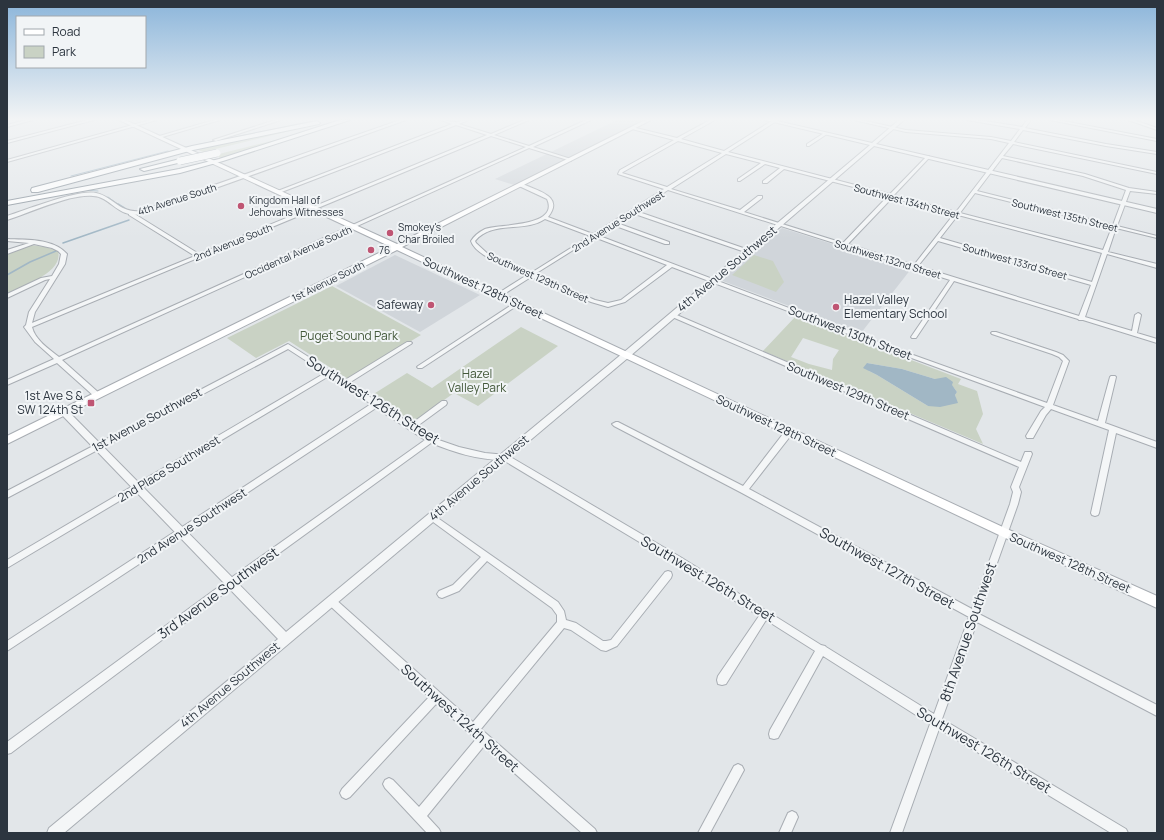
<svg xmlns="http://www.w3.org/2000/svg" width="1164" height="840" font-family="Manrope,sans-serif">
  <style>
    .built { fill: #d0d5da }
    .green { fill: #c9d2c4; fill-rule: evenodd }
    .water { fill: #a1b7c5 }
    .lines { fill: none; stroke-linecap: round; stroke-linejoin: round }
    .stream-far1 { stroke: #a1b7c5; stroke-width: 1 }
    .stream { stroke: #a1b7c5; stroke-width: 1.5 }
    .minor-casing { stroke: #a8adb3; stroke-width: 2 }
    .tertiary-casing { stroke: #a8adb3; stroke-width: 2 }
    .secondary-casing { stroke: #a8adb3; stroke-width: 2 }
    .motorway-casing { stroke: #8b959e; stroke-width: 2 }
    .minor { fill: #f4f6f7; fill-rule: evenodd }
    .tertiary { fill: #f4f6f7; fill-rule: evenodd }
    .secondary { fill: #fff; fill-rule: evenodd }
    .motorway { fill: #fff; fill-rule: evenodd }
    .motorway-bridge-casing { stroke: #8b959e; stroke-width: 8; stroke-linecap: butt }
    .motorway-bridge { stroke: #fff; stroke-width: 7 }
    .poi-dot { fill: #bf5573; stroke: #f1f4f6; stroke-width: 1.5 }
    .labels { text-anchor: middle; stroke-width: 4; stroke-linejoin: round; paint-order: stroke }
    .far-street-label { font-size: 10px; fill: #2c353f; stroke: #f1f4f6 }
    .far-poi-label { font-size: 10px; fill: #2c353f; stroke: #f1f4f6; text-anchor: start }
    .street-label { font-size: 12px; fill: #2c353f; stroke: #f1f4f6 }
    .poi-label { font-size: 12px; fill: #2c353f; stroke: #f1f4f6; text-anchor: end }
    .park-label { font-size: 12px; fill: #44593b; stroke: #f1f4f6 }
    .near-street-label { font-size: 14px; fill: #2c353f; stroke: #f1f4f6 }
  </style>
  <rect width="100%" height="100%" fill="#e2e6e9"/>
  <g class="built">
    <polygon points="617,120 643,120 514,185 495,179"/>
    <polygon points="782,228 911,269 861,333 720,280"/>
    <polygon points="395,255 480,295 420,332 336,286"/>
  </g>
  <g class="green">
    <polygon points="319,124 203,152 196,149 210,145"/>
    <polygon points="300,134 221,158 215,155"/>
    <path d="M 31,245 L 45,247 L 58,251 C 64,273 23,285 7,294 L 7,253 Z"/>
    <polygon points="754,255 773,261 784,282 776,292 732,275"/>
    <polygon points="332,286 421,335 348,379 289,341 256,358 227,338"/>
    <path d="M 796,316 L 961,379 L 958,384 L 977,391 L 983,414 L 976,429 L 983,444 L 763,351 ZM 803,338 L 839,350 L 833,359 L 832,370 L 809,364 L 791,357 ZM 867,363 L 902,369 L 935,379 C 945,379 951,383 957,392 L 955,395 L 956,399 L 928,406 L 877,375 L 869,371 Z"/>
    <polygon points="521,327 558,346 478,406 454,393 413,422 372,395 407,373 432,388"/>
  </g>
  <polygon class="water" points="867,363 902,369 935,379 946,377 953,382 952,385 957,392 955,395 958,403 940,407 928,406 877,375 863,368"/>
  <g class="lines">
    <g class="stream-far1">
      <polyline points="196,145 318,120"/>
      <polyline points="71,176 168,151"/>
      <polyline points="85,190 98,191"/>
      <polyline points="108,197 119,205"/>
    </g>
    <g class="stream">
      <polyline points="118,204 126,209"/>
      <polyline points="63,243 129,220"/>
      <polyline points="7,275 30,262 56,251"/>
    </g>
    <defs>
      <g id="minor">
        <polygon points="26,120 33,120 7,127 7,125"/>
        <polygon points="87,120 94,120 7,143 7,141"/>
        <polygon points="214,120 220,120 159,138 156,137"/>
        <polygon points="275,120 281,120 216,141 213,140"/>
        <path d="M 441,120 C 446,120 450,122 455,122 C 459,123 463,120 468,120 L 459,124 L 491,134 L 524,120 L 529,120 L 494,135 L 529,146 L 586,120 L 591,120 L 533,147 L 571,159 L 571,161 L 529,148 L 62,360 L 99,393 L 100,395 L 99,397 L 95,397 L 57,363 L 7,385 L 7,380 L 54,359 L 35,342 L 24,327 L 26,325 L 29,312 L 50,279 L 45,280 L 7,298 L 7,294 L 41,278 L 52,276 L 59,264 L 61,254 L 58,251 L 52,248 L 34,244 L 7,254 L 7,250 L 29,243 L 7,241 L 7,239 C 26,240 53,238 67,254 L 65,264 L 35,312 L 32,323 L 195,256 L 129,215 L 129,213 L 133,213 L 199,254 L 487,135 L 456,125 L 279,193 L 275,192 L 452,124 ZM 491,136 L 526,147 L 59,357 C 49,349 35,340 32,327 Z"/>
        <path d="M 710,120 L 715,120 L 681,139 L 724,151 L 773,120 L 778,120 L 728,152 L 890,194 L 927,156 L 929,156 L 929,158 L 894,195 L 956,212 L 1009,143 L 991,139 L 906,132 L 854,120 L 861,120 L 906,130 L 991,137 L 1011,141 L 1020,129 L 967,120 L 978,120 L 1022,127 L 1027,120 L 1031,120 L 1025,128 L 1106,144 L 1157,152 L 1157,154 L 1106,146 L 1023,130 L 1014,142 L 1157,172 L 1157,174 L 1013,144 L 1003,156 L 1085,174 L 1129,188 L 1157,192 L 1157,194 L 1130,191 L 1117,226 L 1157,236 L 1157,238 L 1116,228 L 1108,252 L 1157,264 L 1157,268 L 1107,254 L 1085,317 L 1132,331 L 1135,315 L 1138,313 L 1140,314 L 1141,315 L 1137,333 L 1157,339 L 1157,343 L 1083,320 L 1079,320 L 1078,319 L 954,281 L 916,338 L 912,338 L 911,337 L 950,280 L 668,190 L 636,211 L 749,250 L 749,252 L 745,252 L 632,213 L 617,223 L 669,242 L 669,244 L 665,244 L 613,225 L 597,235 L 902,351 L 1047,403 L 1063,361 L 1059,357 L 1052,354 L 992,334 L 991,333 L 992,332 L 996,332 L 1056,352 L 1063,355 L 1069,361 L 1053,405 L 1098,421 L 1110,377 L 1111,376 L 1115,376 L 1116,377 L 1105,423 L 1157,442 L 1157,448 L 1116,433 L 1099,513 L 1098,515 L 1095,516 L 1092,515 L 1091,513 L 1109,430 L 1051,409 L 1046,415 L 1033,438 L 1027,438 L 1026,436 L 1041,411 L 1045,407 L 898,353 L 672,267 L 625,302 L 608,307 L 591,302 L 531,277 L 501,296 L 497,296 L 497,294 L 527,275 C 512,268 476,257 471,241 C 474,236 479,232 485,229 C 499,224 560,227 547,199 L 519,186 L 519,184 L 523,184 C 537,191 565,196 548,217 L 593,234 L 664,189 L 618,174 L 620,170 L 674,140 L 632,129 L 632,127 L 677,138 ZM 678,141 L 722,153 L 667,187 L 622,173 L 623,172 ZM 726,154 L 761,163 L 738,179 L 738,181 L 740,181 L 765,164 L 780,168 L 763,181 L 763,183 L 767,183 L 784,169 L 888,196 L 843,243 L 744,212 L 762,198 L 762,196 L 758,196 L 740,210 L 671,189 ZM 1002,158 L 1083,176 L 1126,190 L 1113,225 L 977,191 ZM 975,193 L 1112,227 L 1103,250 L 960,213 ZM 892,198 L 954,214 L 914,265 L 848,244 ZM 958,215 L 1102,253 L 1092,282 L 940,238 ZM 545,219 L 590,236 L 531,273 L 489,255 L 476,243 L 475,241 C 492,220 525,233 545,219 ZM 594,237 L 667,265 L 621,300 L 608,303 L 595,300 L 535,274 ZM 938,241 L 1091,285 L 1079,316 L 918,266 Z"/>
        <polygon points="1050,120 1058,120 1157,139 1157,141"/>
        <polygon points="1128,120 1134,120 1157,128 1157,130"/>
        <polygon points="824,133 827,134 809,146 807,146 807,144"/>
        <polygon points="516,302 519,304 518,305 422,368 418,368 417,367 418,366"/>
        <path d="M 672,313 L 1021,462 L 1025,452 L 1031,452 L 1032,454 L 1019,487 L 1021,492 L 1018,504 L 979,614 L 1157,705 L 1157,716 L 977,622 L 942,719 L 1126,829 L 1128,833 L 1111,833 L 939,729 L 902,833 L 890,833 L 930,724 L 823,656 L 778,738 L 774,739 L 770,738 L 769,734 L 770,730 L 815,651 L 766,620 L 726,684 L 722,685 L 718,684 L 717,680 L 718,676 L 759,616 L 676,564 L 503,460 C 477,460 454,452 431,443 L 234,586 L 11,753 L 7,754 L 7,742 L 228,580 L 425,440 L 376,408 L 7,651 L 7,641 L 371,404 L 329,376 L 7,568 L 7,560 L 325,373 L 288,349 L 7,498 L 7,491 L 288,344 L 345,380 L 407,342 L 411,342 L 412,343 L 411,344 L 349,383 L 411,424 L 442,401 L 446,401 L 447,403 L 446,405 L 416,427 L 433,438 L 459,447 L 485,453 L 507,455 L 682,558 L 821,645 L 825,646 L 826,647 L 934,714 L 969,617 L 742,493 L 614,426 L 612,424 L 616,422 L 618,422 L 743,486 L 786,430 L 792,430 L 793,432 L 792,434 L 749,489 L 972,609 L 1010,504 L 1013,492 L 1011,487 L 1019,467 L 670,316 L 669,315 Z"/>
        <polygon points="432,514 558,602 564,611 566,620 576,623 603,641 606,641 611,640 665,572 668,571 671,572 672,575 671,578 617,646 606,651 601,650 571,630 564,628 481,729 595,829 597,833 582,833 484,746 427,816 439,829 441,833 427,833 385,788 383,784 385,780 389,778 393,780 419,807 476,739 436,704 350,797 346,799 342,797 340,793 342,789 429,697 328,604 326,601 328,598 331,597 334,598 473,722 557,622 557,615 552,608 487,561 459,591 442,598 439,597 437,594 439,591 453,585 481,557 429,519 428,517 429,515"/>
        <polygon points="738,764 742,766 744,770 710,833 698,833 734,766"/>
        <polygon points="792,811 796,813 798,817 791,833 779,833 788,813"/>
      </g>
      <g id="tertiary">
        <polygon points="150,120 157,120 7,162 7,160"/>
        <path d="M 400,120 L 406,120 L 143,214 C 117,219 112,197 93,196 C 69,194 30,213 7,220 L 7,216 C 26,210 78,189 96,193 C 114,197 119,213 140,211 Z"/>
        <polygon points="765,120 773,120 872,143 899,120 904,120 876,144 1157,209 1157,213 874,146 629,357 64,833 47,833 49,828 278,639 61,414 60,412 61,410 67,410 286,632 623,353 870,145"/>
      </g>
      <polygon id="secondary" points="119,120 125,120 397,244 645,120 651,120 402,247 1007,529 1157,596 1157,608 999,535 397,250 7,444 7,436 391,247"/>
      <g id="motorway">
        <polygon points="340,120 350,120 223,161 180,173 7,205 7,201 179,169 219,159"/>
        <polygon points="317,121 320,123 319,124 193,150 38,192 32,192 31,190 32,188 192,146"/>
        <polygon points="180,159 183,161 182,162 144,171 140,169"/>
      </g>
    </defs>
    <use href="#minor" class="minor-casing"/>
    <use href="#tertiary" class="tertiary-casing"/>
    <use href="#secondary" class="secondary-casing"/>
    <use href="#motorway" class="motorway-casing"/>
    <use href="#minor" class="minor"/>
    <use href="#tertiary" class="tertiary"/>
    <use href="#secondary" class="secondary"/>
    <use href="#motorway" class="motorway"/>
    <defs>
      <polyline id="motorway-bridge" points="180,161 217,153"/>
    </defs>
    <use href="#motorway-bridge" class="motorway-bridge-casing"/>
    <use href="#motorway-bridge" class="motorway-bridge"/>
  </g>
  <linearGradient id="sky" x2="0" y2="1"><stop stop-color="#8bb5da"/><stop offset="0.5" stop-color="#f2f4f5"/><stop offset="1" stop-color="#f2f4f5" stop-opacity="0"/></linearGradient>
  <rect width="1164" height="238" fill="url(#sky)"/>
  <g class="poi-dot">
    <circle cx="241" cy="206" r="4"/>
    <circle cx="390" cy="233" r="4"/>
    <circle cx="371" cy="250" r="4"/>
    <circle cx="431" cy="305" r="4"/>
    <circle cx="836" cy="307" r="4"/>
    <rect x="87" y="399" width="8" height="8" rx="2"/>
  </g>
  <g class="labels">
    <g class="far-street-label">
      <text transform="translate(177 199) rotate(-18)" y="4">4th Avenue South</text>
      <text transform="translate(907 201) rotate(15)" y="4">Southwest 134th Street</text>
      <text transform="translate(1065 215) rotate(14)" y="4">Southwest 135th Street</text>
      <text transform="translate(618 221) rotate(-32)" y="4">2nd Avenue Southwest</text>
      <text transform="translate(233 242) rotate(-22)" y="4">2nd Avenue South</text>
      <text transform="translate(298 252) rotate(-24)" y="4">Occidental Avenue South</text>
      <text transform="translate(888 259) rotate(17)" y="4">Southwest 132nd Street</text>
      <text transform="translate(1015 261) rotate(16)" y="4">Southwest 133rd Street</text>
      <text transform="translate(538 277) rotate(24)" y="4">Southwest 129th Street</text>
      <text transform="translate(328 281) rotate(-26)" y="4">1st Avenue South</text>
    </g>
    <g class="far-poi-label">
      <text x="249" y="204">Kingdom Hall of<tspan x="249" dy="12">Jehovahs Witnesses</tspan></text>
      <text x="398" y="231">Smokey's<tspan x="398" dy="12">Char Broiled</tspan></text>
      <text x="379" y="254">76</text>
    </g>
    <g class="street-label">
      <text transform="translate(727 269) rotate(-40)" y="4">4th Avenue Southwest</text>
      <text transform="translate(483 288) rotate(25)" y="4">Southwest 128th Street</text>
      <text transform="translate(850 333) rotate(21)" y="4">Southwest 130th Street</text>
      <text transform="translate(848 391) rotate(23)" y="4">Southwest 129th Street</text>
      <text transform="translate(147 420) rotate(-28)" y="4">1st Avenue Southwest</text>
      <text transform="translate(776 426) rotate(25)" y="4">Southwest 128th Street</text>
      <text transform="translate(169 469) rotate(-31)" y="4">2nd Place Southwest</text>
      <text transform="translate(479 478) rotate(-40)" y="4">4th Avenue Southwest</text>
      <text transform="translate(192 526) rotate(-33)" y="4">2nd Avenue Southwest</text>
      <text transform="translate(1070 563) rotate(24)" y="4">Southwest 128th Street</text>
      <text transform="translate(230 685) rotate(-40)" y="4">4th Avenue Southwest</text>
    </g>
    <g class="poi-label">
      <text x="844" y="304" text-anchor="start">Hazel Valley<tspan x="844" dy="14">Elementary School</tspan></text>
      <text x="423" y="309">Safeway</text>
      <text x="83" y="400">1st Ave S &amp;<tspan x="83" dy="14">SW 124th St</tspan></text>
    </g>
    <g class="park-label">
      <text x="349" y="340">Puget Sound Park</text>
      <text x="477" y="378">Hazel<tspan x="477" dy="14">Valley Park</tspan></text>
    </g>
    <g class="near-street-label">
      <text transform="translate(373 400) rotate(32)" y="5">Southwest 126th Street</text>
      <text transform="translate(887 568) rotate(29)" y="5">Southwest 127th Street</text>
      <text transform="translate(708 579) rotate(31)" y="5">Southwest 126th Street</text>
      <text transform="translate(218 593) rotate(-36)" y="5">3rd Avenue Southwest</text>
      <text transform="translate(968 632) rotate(-71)" y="5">8th Avenue Southwest</text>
      <text transform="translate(460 718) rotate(42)" y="5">Southwest 124th Street</text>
      <text transform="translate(984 750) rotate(31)" y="5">Southwest 126th Street</text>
    </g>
  </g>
  <rect width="1164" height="840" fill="none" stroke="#2c353f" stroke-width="16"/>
  <rect x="16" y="16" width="130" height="52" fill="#f1f4f6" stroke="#a2a8ad"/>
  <rect x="24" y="29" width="20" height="6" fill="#ffffff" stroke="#a2a8ad"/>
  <text x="52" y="36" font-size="12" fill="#2c353f">Road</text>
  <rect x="24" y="46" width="20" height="12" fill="#c9d2c4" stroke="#a2a8ad"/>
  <text x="52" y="56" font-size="12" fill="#2c353f">Park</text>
</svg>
